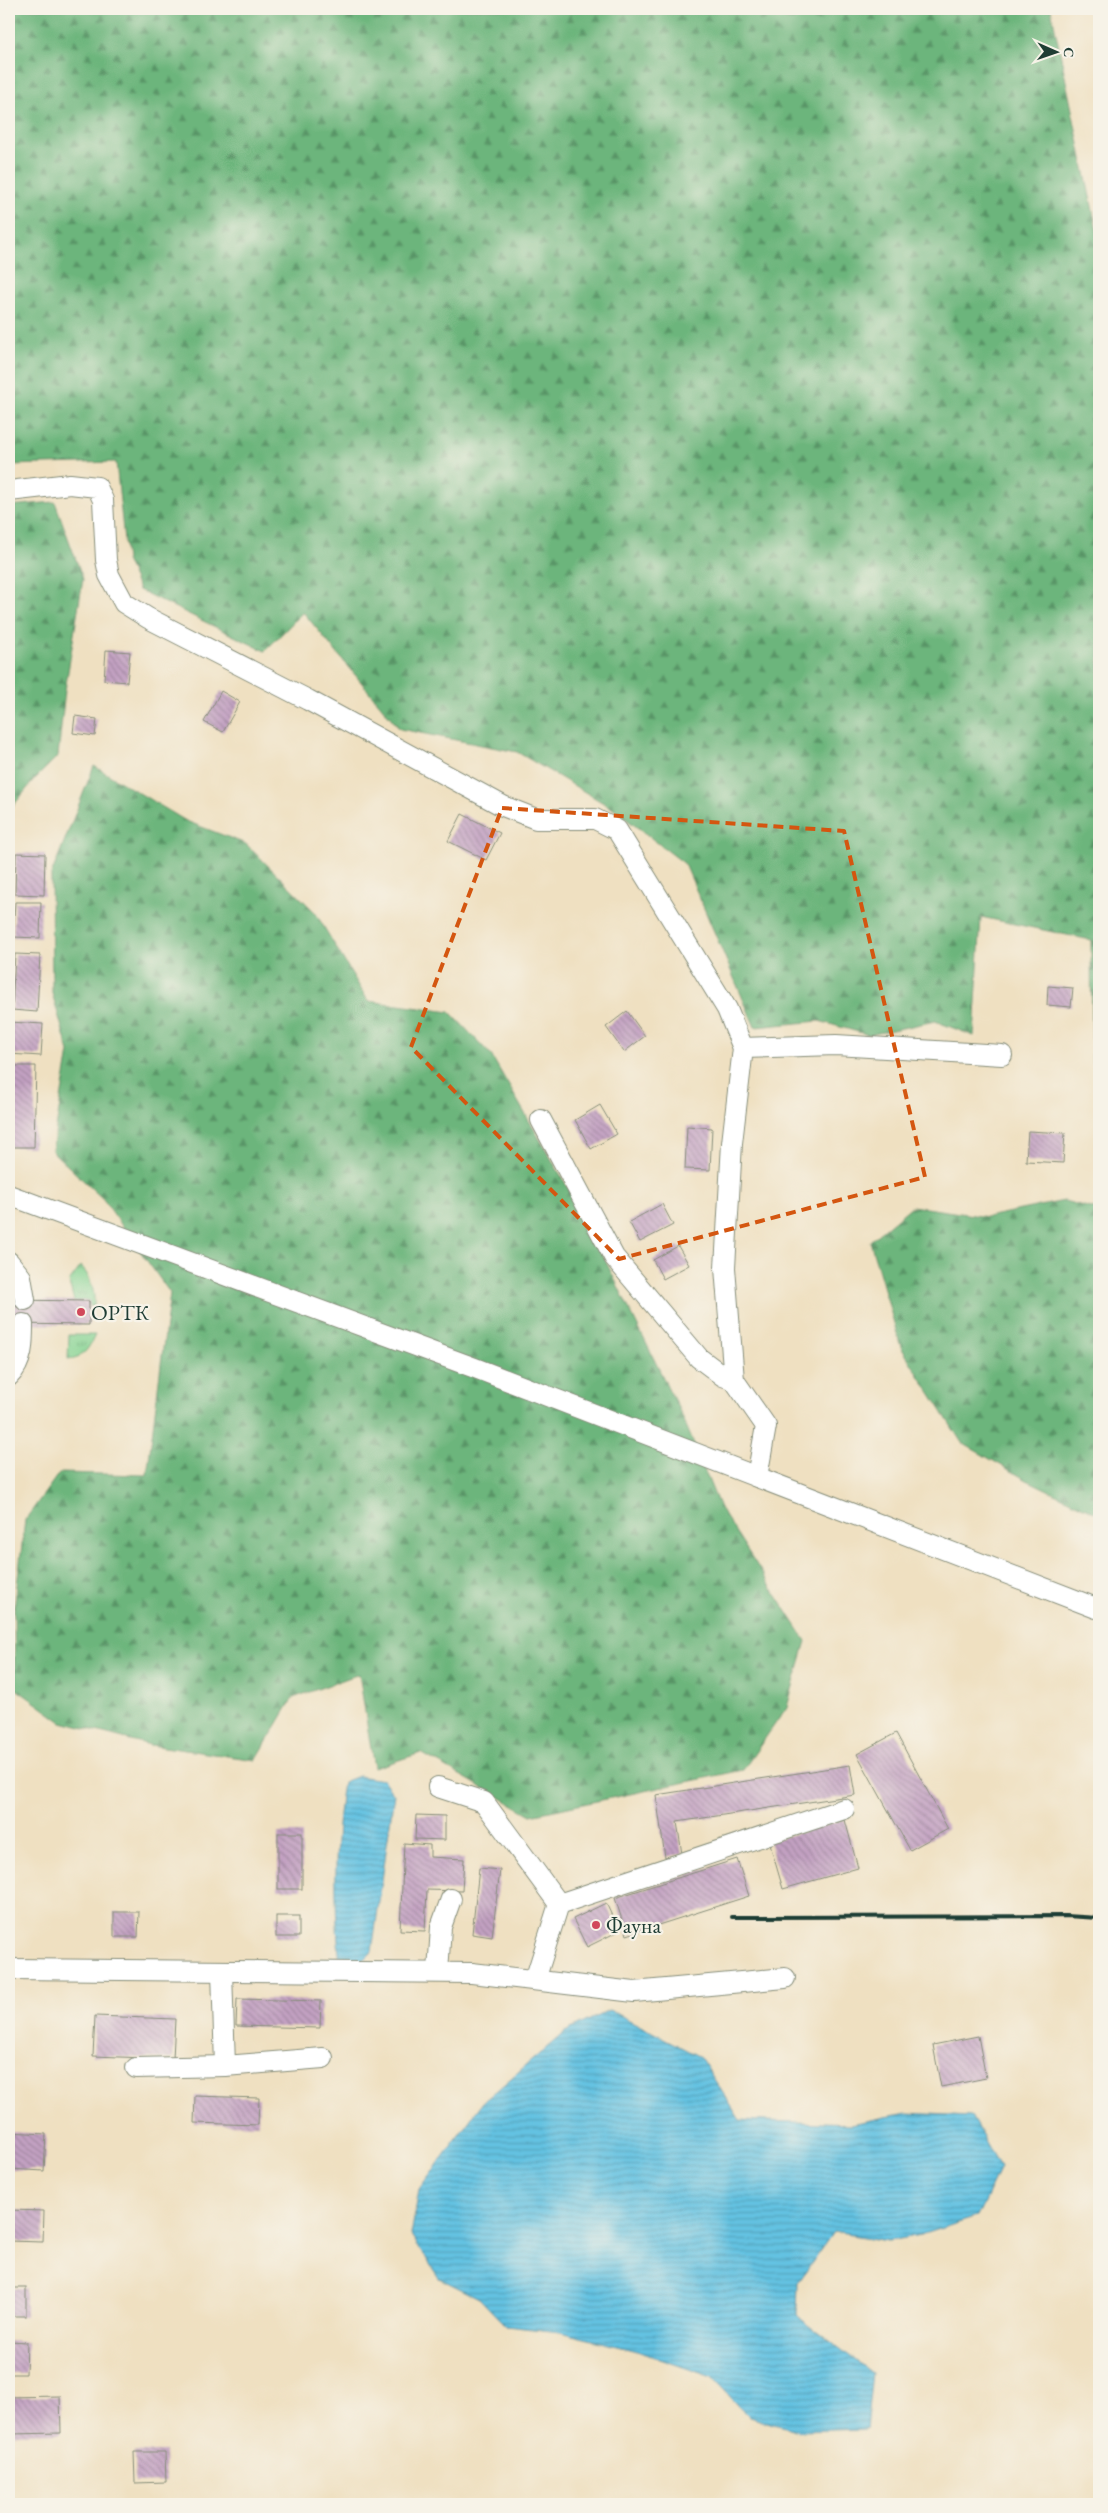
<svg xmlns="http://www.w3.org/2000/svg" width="1108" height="2513" font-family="'EB Garamond',serif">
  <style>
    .grass { fill: url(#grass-tufts); stroke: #528863 }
    .forest { fill: url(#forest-firs); stroke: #467958 }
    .water { fill: url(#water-rules); stroke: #42808b }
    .building { fill: url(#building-back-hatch) }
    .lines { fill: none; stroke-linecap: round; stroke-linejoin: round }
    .minor-casing { stroke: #878e7a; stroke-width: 22 }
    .minor { stroke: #fff; stroke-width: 20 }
    .rail { stroke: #1f3d34; stroke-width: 4 }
    .marked { fill: none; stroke: #d45610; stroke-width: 4; stroke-dasharray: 10 6; stroke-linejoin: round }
    .poi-dot { fill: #d1495b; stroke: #f7f3e8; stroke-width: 2 }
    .labels { text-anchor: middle; stroke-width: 4.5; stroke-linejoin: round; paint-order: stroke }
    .poi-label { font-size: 22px; fill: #1f3d34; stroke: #f7f3e8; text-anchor: start }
  </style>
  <defs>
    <pattern id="grass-tufts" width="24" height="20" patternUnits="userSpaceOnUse" patternTransform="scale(1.25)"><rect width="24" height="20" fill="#85d392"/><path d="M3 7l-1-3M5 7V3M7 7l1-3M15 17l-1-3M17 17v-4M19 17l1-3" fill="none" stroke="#6cac78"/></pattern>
    <pattern id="forest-firs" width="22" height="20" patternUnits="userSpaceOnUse" patternTransform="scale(1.25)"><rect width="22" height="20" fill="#6cb57c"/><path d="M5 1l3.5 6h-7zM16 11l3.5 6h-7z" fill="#589466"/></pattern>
    <pattern id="water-rules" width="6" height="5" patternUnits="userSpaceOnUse" patternTransform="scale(1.25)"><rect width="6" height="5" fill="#64c2e2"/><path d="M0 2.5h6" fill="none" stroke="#529fb8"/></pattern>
    <pattern id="building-back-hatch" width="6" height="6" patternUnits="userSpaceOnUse" patternTransform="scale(1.25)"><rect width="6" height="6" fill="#c3a1c2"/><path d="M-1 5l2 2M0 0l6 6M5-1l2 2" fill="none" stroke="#9e849e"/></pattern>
  </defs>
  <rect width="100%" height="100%" fill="#f7f3e8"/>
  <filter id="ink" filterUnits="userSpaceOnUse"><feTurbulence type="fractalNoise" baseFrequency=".02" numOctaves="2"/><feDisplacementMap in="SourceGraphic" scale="10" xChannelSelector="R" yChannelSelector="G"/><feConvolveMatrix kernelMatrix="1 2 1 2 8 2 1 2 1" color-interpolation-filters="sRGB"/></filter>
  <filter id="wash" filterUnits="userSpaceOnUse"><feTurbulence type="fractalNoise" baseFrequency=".0096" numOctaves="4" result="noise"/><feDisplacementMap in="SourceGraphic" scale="20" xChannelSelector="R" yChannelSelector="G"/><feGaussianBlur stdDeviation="1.12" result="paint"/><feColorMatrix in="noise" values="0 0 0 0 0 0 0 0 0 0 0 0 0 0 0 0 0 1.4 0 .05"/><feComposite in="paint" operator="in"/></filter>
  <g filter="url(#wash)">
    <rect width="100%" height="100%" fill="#efe0c1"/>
    <g class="grass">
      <path d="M 81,1266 C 91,1278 95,1290 94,1306 L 90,1306 L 89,1301 L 74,1301 L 69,1282 Z"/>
      <path d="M 69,1335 L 95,1335 C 89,1348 84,1358 68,1359 Z"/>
    </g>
    <g class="forest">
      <polygon points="9,9 1051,9 1099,240 1099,1063 1092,1061 1091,940 981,917 974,1036 935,1021 869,1035 819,1021 755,1027 685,864 612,808 517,752 400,729 303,612 265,651 139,590 126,560 116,462 9,465"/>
      <polygon points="55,502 83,579 65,690 58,756 34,780 9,811 9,506"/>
      <polygon points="94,766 186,821 246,844 315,912 368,1001 450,1012 491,1055 578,1205 683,1418 720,1508 806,1641 787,1707 743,1770 531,1815 421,1753 374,1768 359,1674 293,1698 256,1760 150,1745 62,1722 15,1688 14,1610 25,1520 59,1473 147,1475 170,1293 103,1199 52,1151 69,1052 52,993 51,875"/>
      <polygon points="1064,1201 1099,1210 1099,1507 1094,1512 1027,1480 962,1443 901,1347 870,1241 912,1206 987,1217"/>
    </g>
    <g class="water">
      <path d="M 358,1776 L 383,1780 L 394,1794 L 372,1952 L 361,1963 L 340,1965 C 334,1904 334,1842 343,1782 Z"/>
      <polygon points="610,2010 700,2057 740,2120 851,2124 906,2113 971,2116 1000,2168 977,2217 920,2235 888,2241 833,2232 798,2283 797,2316 872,2373 866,2429 799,2431 749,2417 712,2377 637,2351 560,2332 506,2326 479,2298 439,2278 411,2235 419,2190 483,2102 565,2032"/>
    </g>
    <g id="blocks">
      <g class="building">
        <polygon points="106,650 130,652 127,682 104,680"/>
        <polygon points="221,691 240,702 223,732 204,722"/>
        <polygon points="75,716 97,719 95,736 73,733"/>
        <polygon points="462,814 500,833 486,860 448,841"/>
        <polygon points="16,853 45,854 44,895 15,894"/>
        <polygon points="15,902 41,902 40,938 13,937"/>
        <polygon points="15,954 40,955 37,1012 12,1010"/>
        <polygon points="1048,986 1073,988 1071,1007 1047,1005"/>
        <polygon points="627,1011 645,1036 624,1052 606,1027"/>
        <polygon points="9,1022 43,1024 41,1056 9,1054"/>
        <polygon points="11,1066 36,1066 34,1147 9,1147"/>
        <polygon points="600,1105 617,1134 591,1149 575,1120"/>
        <polygon points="687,1126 712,1128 710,1170 685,1169"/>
        <polygon points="1028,1131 1065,1133 1063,1163 1026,1161"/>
        <polygon points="662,1204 673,1225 640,1242 629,1222"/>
        <polygon points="678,1246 689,1265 663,1279 653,1260"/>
        <polygon points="9,1300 89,1301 89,1325 9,1324"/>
        <polygon points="896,1733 948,1829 910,1850 857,1754"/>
        <polygon points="850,1765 855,1795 677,1822 682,1854 665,1857 656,1795"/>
        <polygon points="416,1815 445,1816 445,1840 415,1839"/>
        <polygon points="845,1820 858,1868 783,1889 769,1841"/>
        <rect x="278" y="1833" width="24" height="56"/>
        <polygon points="404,1843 430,1845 430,1857 464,1859 462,1891 427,1890 425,1931 400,1930"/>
        <polygon points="737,1859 749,1896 627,1935 615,1898"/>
        <polygon points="479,1868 500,1870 492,1937 472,1934"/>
        <polygon points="606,1903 619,1931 587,1947 573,1919"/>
        <polygon points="114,1912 139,1912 138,1937 114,1937"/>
        <rect x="276" y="1916" width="23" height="21"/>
        <polygon points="237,1999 321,2001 320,2028 236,2026"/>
        <polygon points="95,2016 175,2019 173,2059 93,2056"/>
        <polygon points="978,2036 986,2078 941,2087 933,2045"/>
        <polygon points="195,2096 259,2098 258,2125 194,2123"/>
        <polygon points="9,2132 46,2134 44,2171 9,2169"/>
        <polygon points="9,2210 44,2211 43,2242 9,2241"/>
        <rect x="9" y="2288" width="17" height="28"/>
        <polygon points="9,2341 27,2342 26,2374 9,2374"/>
        <polygon points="60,2396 61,2433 9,2434 9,2397"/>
        <polygon points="134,2452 165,2452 166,2482 135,2483"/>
      </g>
    </g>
  </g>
  <g filter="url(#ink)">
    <use href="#blocks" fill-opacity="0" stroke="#878e7a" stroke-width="1"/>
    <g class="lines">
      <defs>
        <g id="minor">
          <polyline points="9,491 70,484 97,487 103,500 106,560 109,575 124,603 148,618 308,700 503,806 536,819 595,819 617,830 727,1009 743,1048 732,1143 725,1268 734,1380 766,1426 757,1477"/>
          <polyline points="743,1048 836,1045 1002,1055"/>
          <polyline points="541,1120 614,1257 699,1358 723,1376 734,1380"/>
          <polyline points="9,1195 475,1368 1096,1608"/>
          <polyline points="9,1262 21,1277 25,1300"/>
          <path d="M 9,1376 C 23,1362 23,1343 23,1324"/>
          <polyline points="438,1787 484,1802 559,1904"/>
          <polyline points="9,1969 472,1973 634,1992 785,1978"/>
          <polyline points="222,1971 225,2066 323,2058"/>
          <polyline points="438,1972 441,1927 451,1899"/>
          <polyline points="535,1980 559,1904 844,1809"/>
          <polyline points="136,2068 225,2066"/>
        </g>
      </defs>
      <use href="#minor" class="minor-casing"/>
      <use href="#minor" class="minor"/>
      <g class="rail">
        <polyline points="1096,9 1099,20"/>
        <polyline points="732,1917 1066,1916 1099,1918"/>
      </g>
    </g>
  </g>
  <path class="marked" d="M 502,808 L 844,831 L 925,1177 L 619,1259 L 411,1047 Z"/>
  <g class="poi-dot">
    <circle cx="81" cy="1312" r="5"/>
    <circle cx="596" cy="1925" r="5"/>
  </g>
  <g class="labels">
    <g class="poi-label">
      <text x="91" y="1320">ОРТК</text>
      <text x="606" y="1933">Фауна</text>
    </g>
  </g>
  <rect width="1108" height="2513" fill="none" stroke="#f7f3e8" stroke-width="30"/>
  <g transform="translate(1056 52) rotate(92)" stroke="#f7f3e8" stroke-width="4" paint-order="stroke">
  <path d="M0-4L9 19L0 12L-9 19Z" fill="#1f3d34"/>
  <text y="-8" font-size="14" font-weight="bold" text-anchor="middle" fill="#1f3d34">С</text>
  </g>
</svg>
